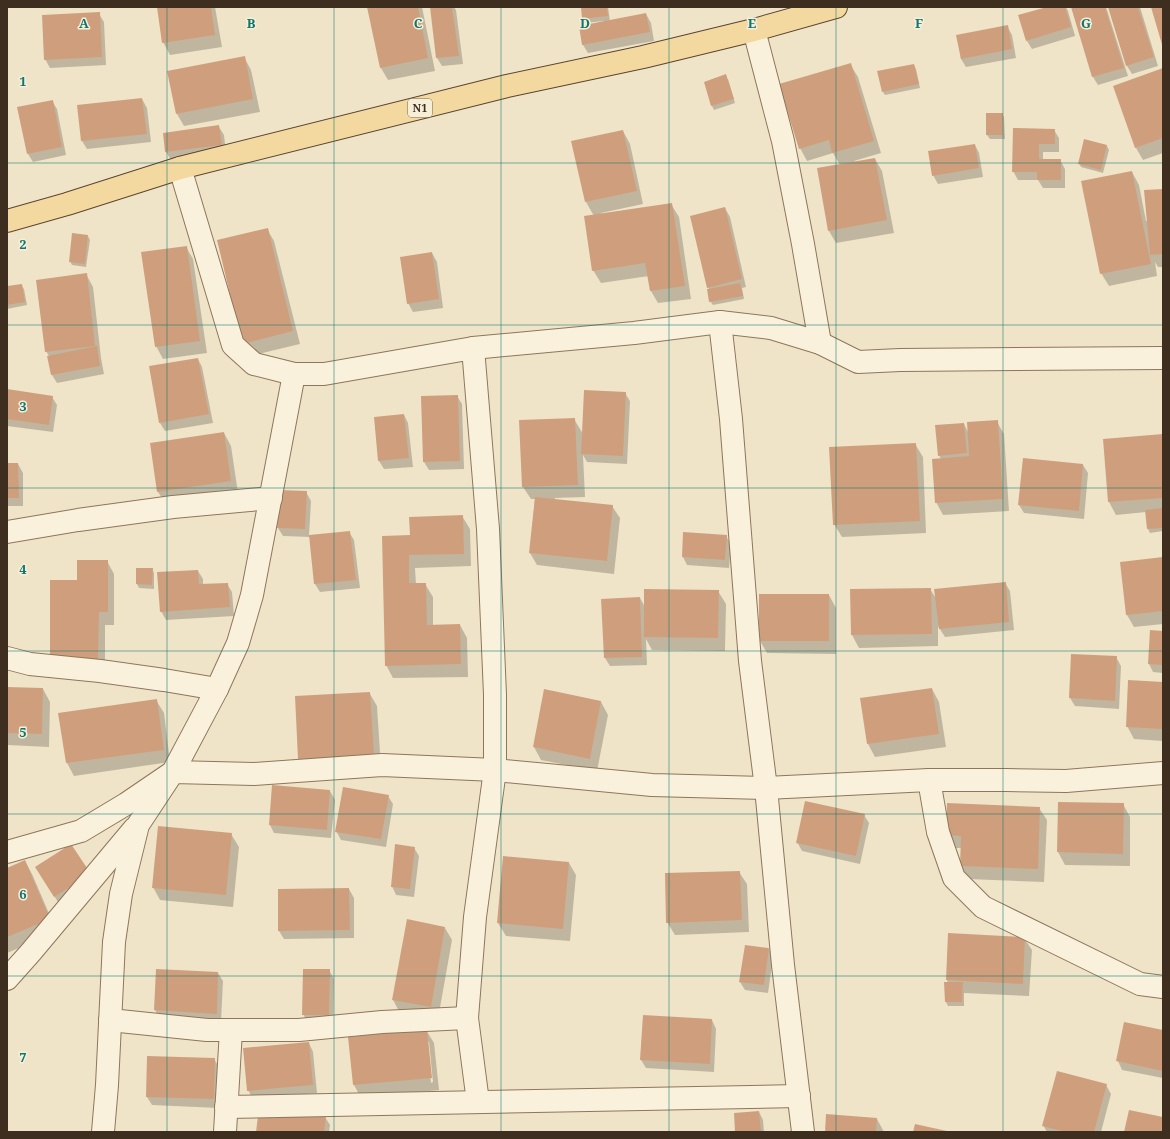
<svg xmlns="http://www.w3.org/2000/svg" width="1170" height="1139" font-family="'Noto Serif',serif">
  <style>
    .shadow { fill: #0003; fill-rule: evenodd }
    .building { fill: #cf9f7d }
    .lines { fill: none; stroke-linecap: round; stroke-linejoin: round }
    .street-casing { stroke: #8d765c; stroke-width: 24 }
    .primary-casing { stroke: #5b4430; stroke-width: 24 }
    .street { stroke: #faf1dc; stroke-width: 22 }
    .primary { stroke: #f3d9a0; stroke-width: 22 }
    .grid { fill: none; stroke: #0f766e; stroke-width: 1; stroke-opacity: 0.55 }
    .labels { text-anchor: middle; stroke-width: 3; stroke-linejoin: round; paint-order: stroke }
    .shield { fill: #f7eed8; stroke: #756857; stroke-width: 1 }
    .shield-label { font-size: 11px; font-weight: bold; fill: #3d2e20 }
    .grid-label { font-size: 13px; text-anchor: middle; font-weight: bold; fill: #0f766e; stroke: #f7eed8; stroke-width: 3; stroke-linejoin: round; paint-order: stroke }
  </style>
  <rect width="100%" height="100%" fill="#f0e4c8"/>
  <g class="shadow">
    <polygon points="158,7 215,7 222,47 170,55 163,42"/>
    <polygon points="368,7 422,7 435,71 388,80 381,68"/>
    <polygon points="431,7 454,7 456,10 463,64 442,66 437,58"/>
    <polygon points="582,7 608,7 610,21 646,14 651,23 654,41 588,53 583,45 580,27 604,22 604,21 585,23 583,19"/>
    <polygon points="1050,7 1066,7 1068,11 1075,36 1032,49 1027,41"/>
    <polygon points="1072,7 1106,7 1128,76 1098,85 1093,77"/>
    <polygon points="1109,7 1140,7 1158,66 1132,74 1127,66"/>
    <polygon points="99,14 104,22 106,65 50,68 45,59"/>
    <polygon points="1007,26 1012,35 1016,58 966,67 961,59 957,36"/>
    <polygon points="244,57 251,70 260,112 184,126 177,114"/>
    <polygon points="850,64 858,77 881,153 854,161 855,162 875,159 882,171 894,233 836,243 829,231 840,165 833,153 807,161 800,148"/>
    <polygon points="914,65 916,69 920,88 885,95 883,92"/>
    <polygon points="1163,70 1163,153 1143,160 1136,148"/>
    <polygon points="728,79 735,103 714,110 712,106 705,82"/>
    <polygon points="142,99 147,108 151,142 87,149 82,141"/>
    <polygon points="52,101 57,109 66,155 33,162 28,154"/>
    <polygon points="1002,114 1004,117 1005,139 990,139 987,135"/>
    <polygon points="219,127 224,135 226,153 171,160 166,152"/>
    <polygon points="1014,129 1054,130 1059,138 1059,152 1043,152 1043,160 1060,160 1065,169 1065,188 1043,188 1038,180 1018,180 1013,171"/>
    <polygon points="623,131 630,144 643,204 601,213 601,214 671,204 679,217 691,299 658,303 651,291 649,276 601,283 593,270 594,216 586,202"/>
    <polygon points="975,145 979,153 983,177 938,184 933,175"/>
    <polygon points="1107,146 1109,150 1103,173 1081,167 1079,163"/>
    <polygon points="1132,172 1139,185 1146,221 1148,221 1163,190 1163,267 1158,267 1155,262 1157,276 1109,286 1101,273"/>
    <polygon points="725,208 730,217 746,287 742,288 744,299 713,305 710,301 710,290 708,287"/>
    <polygon points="267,229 274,241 300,344 250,356 243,343"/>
    <polygon points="88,236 90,240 86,267 72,265 70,261"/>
    <polygon points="186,247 193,259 207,353 163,359 156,346"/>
    <polygon points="432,253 437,262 443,308 413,312 408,303"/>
    <polygon points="86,274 93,287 101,358 104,374 57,383 52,375 48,357 49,356 46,351"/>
    <polygon points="21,285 24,289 27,305 7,309 7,287"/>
    <polygon points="198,359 202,367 213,423 165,431 160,423"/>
    <polygon points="7,390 52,397 57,405 53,432 7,426"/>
    <polygon points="625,393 630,401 627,464 587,462 583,455 585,497 555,498 555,500 612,506 620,518 614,574 537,565 530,553 535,499 531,499 523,487 574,419 583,434"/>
    <polygon points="457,396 462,404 464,469 429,470 424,462"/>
    <polygon points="404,415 408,423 413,467 384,469 379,461 375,418"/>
    <polygon points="997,422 1004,434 1009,511 943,515 936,502 941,459 939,455 964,424 968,432"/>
    <polygon points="224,433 231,446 238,493 166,504 158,492"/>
    <polygon points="1163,435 1163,531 1150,533 1148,529 1146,512 1116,515 1109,502"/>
    <polygon points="915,444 923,457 926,533 842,537 834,524"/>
    <polygon points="7,464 18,464 23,473 23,506 7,506"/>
    <polygon points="1083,465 1088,473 1084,519 1024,513 1019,505"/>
    <polygon points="306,492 311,501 309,536 349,532 354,540 360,588 320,592 315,584 310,537 283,536 278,528"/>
    <polygon points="462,516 470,529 471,566 415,568 416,584 425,584 433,597 433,626 460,625 467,638 468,677 393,678 386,665 411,536"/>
    <polygon points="726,536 731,545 729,568 687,565 683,557"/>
    <polygon points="1163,558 1163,624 1134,627 1127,615"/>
    <polygon points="107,561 114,574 114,625 105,625 105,671 58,671 78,581"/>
    <polygon points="137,569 152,569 154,573 154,589 139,588 137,584"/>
    <polygon points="198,571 203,579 203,585 227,584 232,592 234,616 166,620 161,611"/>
    <polygon points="1005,583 1010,591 1014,630 945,637 938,626 938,646 859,648 852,635 851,590 930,589 937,600"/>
    <polygon points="718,591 726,604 725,651 652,650 646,639 647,665 610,666 605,658 640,598 645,607"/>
    <polygon points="829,595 836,608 836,654 767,653 760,641"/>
    <polygon points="1163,632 1163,673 1153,672 1149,664"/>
    <polygon points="1072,655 1116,657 1121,666 1119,709 1075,706 1070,698"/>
    <polygon points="1163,683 1163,741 1134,739 1127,726"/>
    <polygon points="7,688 43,689 50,702 49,747 7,745"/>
    <polygon points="932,689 939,702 946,747 875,757 868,744 861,699"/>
    <polygon points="545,691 601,702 608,715 597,771 541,760 534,747"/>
    <polygon points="370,694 377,706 381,768 307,771 299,759"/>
    <polygon points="156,700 164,713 170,762 74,776 67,763 60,714"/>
    <polygon points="330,791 335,800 331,838 274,833 270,825"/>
    <polygon points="388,796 393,804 386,847 341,840 336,831"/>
    <polygon points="1059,803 1123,804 1130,817 1130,866 1065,865 1058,852"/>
    <polygon points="1039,808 1047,820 1044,882 968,879 961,866 962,848 955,848 947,835"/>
    <polygon points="864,815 869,823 860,864 802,851 797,842"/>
    <polygon points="231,834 239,847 233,907 160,900 153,887"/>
    <polygon points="414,848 419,856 414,897 396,895 392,886"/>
    <polygon points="25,861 32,874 57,932 7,953 7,869"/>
    <polygon points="569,863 576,875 570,941 506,936 498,923"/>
    <polygon points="739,872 747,884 749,932 675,935 667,922"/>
    <polygon points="90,874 60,905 41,876"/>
    <polygon points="349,889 354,898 354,938 284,939 279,931"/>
    <polygon points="445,928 452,940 438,1019 400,1013 393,1000"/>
    <polygon points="1024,938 1032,950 1029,996 964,993 964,1006 948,1006 946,1002 948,983 947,980"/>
    <polygon points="769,949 773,958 768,993 745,990 740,982"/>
    <polygon points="157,970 218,973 223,981 221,1022 160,1019 155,1010"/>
    <polygon points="329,970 334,979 333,1024 308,1023 303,1014"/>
    <polygon points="712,1020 716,1029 714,1072 646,1068 641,1060"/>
    <path d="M 426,1030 L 434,1043 L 439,1090 L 361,1098 L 354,1085 L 349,1038 ZM 427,1042 L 429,1042 L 433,1082 L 431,1083 Z"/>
    <polygon points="1163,1031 1163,1078 1122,1070 1118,1061"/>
    <polygon points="309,1043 313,1052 317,1093 253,1099 248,1090"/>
    <polygon points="214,1059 219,1067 218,1108 152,1105 147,1097"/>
    <polygon points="1106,1085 1111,1094 1101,1132 1047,1132 1043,1125"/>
    <polygon points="759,1112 763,1120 764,1132 736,1132"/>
    <polygon points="325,1117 330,1125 329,1132 257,1132"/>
    <polygon points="877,1119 884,1132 826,1132"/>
  </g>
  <g class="building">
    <polygon points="157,7 211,7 215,35 162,43"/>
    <polygon points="367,7 418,7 428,58 380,68"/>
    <polygon points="430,7 452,7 459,56 436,58"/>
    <polygon points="581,7 607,7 608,16 582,19"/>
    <polygon points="1047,7 1065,7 1071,27 1026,41 1018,15"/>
    <polygon points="1071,7 1105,7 1124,68 1092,77"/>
    <polygon points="1108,7 1138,7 1154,57 1126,66"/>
    <polygon points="1151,7 1163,7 1163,48"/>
    <polygon points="100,12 102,57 44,60 42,15"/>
    <polygon points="646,13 650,32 582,45 579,26"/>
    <polygon points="1008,25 1012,49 961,59 956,35"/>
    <polygon points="245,56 253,99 176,114 167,71"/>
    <polygon points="851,63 874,141 832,153 829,140 799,149 779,84"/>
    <polygon points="914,64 919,84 882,92 877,71"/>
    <polygon points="1163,68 1163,138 1135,148 1113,86"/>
    <polygon points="726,74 734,99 711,106 704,82"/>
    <polygon points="142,98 147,134 81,141 77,105"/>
    <polygon points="53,100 62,147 27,154 17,107"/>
    <rect x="986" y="113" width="17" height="22"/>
    <polygon points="219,125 222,145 165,152 163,133"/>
    <polygon points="1013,128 1055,129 1055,144 1039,144 1039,159 1061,159 1061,180 1037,180 1037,172 1012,172"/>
    <polygon points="623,130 637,191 585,202 571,141"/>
    <polygon points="1084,139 1107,145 1101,170 1078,164"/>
    <polygon points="975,144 979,168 932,176 928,151"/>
    <polygon points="875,158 887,220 828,231 817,168"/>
    <polygon points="1132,171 1151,264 1100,274 1081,181"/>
    <polygon points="1163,189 1163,254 1150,255 1144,190"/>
    <polygon points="672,203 685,286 650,291 645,263 592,271 584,216"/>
    <polygon points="725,207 742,279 707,288 690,216"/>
    <polygon points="268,228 293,331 242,344 217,240"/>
    <polygon points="72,233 88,235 85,264 69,262"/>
    <polygon points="187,246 200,341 155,347 141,252"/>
    <polygon points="432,252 439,299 407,304 400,257"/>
    <polygon points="87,273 95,346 45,352 36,280"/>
    <polygon points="740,283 743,296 709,302 707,289"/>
    <polygon points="22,284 25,302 7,305 7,286"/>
    <polygon points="97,346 100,366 51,375 47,356"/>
    <polygon points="198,358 209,414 159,423 149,366"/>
    <polygon points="7,389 53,396 49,425 7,419"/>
    <polygon points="584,390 626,392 623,456 581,454"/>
    <polygon points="458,395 460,461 423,462 421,396"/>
    <polygon points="404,414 409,458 378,461 374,417"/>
    <polygon points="575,418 578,485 522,487 519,420"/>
    <polygon points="998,420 1003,499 935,503 932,459 969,456 967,422"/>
    <polygon points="964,423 967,453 938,456 935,425"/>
    <polygon points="224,432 231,481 157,492 150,443"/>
    <polygon points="1163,434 1163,498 1108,502 1103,439"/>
    <polygon points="916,443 920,521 833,525 829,447"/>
    <polygon points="1023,458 1083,464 1079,511 1018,505"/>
    <polygon points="7,463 18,463 19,498 7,498"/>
    <polygon points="279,490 307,491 305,529 277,528"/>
    <polygon points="535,497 613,505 607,561 529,553"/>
    <polygon points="1163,508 1163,528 1147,529 1145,510"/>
    <polygon points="463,515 464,554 409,555 409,583 426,583 427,625 460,624 461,664 385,666 382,536 410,535 409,517"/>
    <polygon points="350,531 356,580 314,584 309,535"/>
    <polygon points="683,532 727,535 725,560 682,557"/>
    <polygon points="1163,557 1163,611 1126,615 1120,562"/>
    <polygon points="77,560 108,560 108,612 99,612 98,659 50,658 50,580 77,580"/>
    <polygon points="136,568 153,568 152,585 136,584"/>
    <polygon points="198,570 199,584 228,583 230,607 160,612 157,572"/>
    <polygon points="1006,582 1009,622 939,629 934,589"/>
    <polygon points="931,588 932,634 851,635 850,589"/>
    <polygon points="644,589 719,590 718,638 644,637"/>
    <rect x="759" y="594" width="70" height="47"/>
    <polygon points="640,597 642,657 604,658 601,599"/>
    <polygon points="1150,630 1163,631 1163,665 1148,664"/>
    <polygon points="1071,654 1117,656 1115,701 1069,698"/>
    <polygon points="1128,680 1163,682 1163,729 1126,727"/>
    <polygon points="7,687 43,688 42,734 7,733"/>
    <polygon points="932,688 939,734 867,744 860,698"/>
    <polygon points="544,689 601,701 590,759 533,747"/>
    <polygon points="370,692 374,755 298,759 295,696"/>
    <polygon points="157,699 164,750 66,763 58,713"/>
    <polygon points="272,785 330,790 327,830 269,825"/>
    <polygon points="343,787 389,795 381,839 335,832"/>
    <polygon points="805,801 865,814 856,856 796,843"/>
    <polygon points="1058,802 1124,803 1123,854 1057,852"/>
    <polygon points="947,803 1040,807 1038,869 960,866 961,836 946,835"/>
    <polygon points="158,826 232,833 226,895 152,888"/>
    <polygon points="71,844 91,874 54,897 35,867"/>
    <polygon points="395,844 415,847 410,889 391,887"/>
    <polygon points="503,856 569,862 563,929 497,923"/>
    <polygon points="25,860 50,919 7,937 7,868"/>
    <polygon points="740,871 742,920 666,923 665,873"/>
    <polygon points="349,888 350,930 278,931 278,889"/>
    <polygon points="407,919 445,927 431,1007 392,1000"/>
    <polygon points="948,933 1025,937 1023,984 946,980"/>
    <polygon points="745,945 769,948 764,985 739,982"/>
    <polygon points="156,969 218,972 217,1014 154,1010"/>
    <polygon points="303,969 330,969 329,1015 302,1015"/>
    <polygon points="944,982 963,982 962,1002 945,1002"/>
    <polygon points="643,1015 712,1019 710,1064 640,1060"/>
    <polygon points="1124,1022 1163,1030 1163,1071 1116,1061"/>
    <polygon points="427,1029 432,1078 353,1085 348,1037"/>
    <polygon points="309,1042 313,1085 247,1091 243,1048"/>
    <polygon points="147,1056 215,1058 214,1099 146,1097"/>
    <polygon points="1057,1071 1107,1084 1094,1132 1066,1132 1042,1126"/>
    <polygon points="259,1108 326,1116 324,1132 256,1132"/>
    <polygon points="1129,1110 1163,1117 1163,1132 1124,1132"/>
    <polygon points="759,1111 761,1132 735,1132 734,1113"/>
    <polygon points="826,1114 877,1118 876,1132 825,1132"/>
    <polygon points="915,1124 947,1131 947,1132 913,1132"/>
  </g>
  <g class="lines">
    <defs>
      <g id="street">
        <polyline points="754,30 783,141 803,244 820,343"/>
        <polyline points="180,168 233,345 254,364 294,374 324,374 473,348 634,333 720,322 771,328 820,343 858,362 900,360 1163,358"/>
        <polyline points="720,322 731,419 750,661 766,788 783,965 803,1132"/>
        <polyline points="473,348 488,529 495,695 495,770 475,917 467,1018 478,1102"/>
        <polyline points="7,532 78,520 173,507 271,498"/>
        <polyline points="7,658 30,664 100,671 164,680 217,689"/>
        <polyline points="929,780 938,832 954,878 983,907 1140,984 1163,987"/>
        <polyline points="7,852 81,831 126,804 173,772 217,689 238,643 252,595 294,374"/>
        <polyline points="7,979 31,952 134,829"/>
        <polyline points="110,1020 207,1030 299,1030 382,1022 467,1018"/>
        <polyline points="226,1107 799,1096"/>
        <polyline points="103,1132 107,1085 114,942 121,894 138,825 173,772 254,774 382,765 495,770 652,785 766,788 929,780 1006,780 1066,781 1163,773"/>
        <polyline points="225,1132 231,1030"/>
      </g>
      <polyline id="primary" points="7,221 67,204 180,168 507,86 643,57 754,30 836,7"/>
    </defs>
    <use href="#street" class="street-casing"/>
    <use href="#primary" class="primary-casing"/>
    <use href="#street" class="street"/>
    <use href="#primary" class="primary"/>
  </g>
  <path class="grid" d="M 167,7 L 167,1132M 334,7 L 334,1132M 501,7 L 501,1132M 669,7 L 669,1132M 836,7 L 836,1132M 1003,7 L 1003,1132M 7,163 L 1163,163M 7,325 L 1163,325M 7,488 L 1163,488M 7,651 L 1163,651M 7,814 L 1163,814M 7,976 L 1163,976"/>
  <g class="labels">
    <rect class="shield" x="408" y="99" width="24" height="18" rx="3"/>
    <g class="shield-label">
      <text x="420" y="112">N1</text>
    </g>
  </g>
  <g class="grid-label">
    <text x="84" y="28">A</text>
    <text x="251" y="28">B</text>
    <text x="418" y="28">C</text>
    <text x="585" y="28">D</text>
    <text x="752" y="28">E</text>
    <text x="919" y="28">F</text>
    <text x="1086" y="28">G</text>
    <text x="23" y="86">1</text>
    <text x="23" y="249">2</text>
    <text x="23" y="411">3</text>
    <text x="23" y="574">4</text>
    <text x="23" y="737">5</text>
    <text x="23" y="899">6</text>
    <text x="23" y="1062">7</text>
  </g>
  <rect width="1170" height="1139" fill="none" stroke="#3d2e20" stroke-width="16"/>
</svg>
